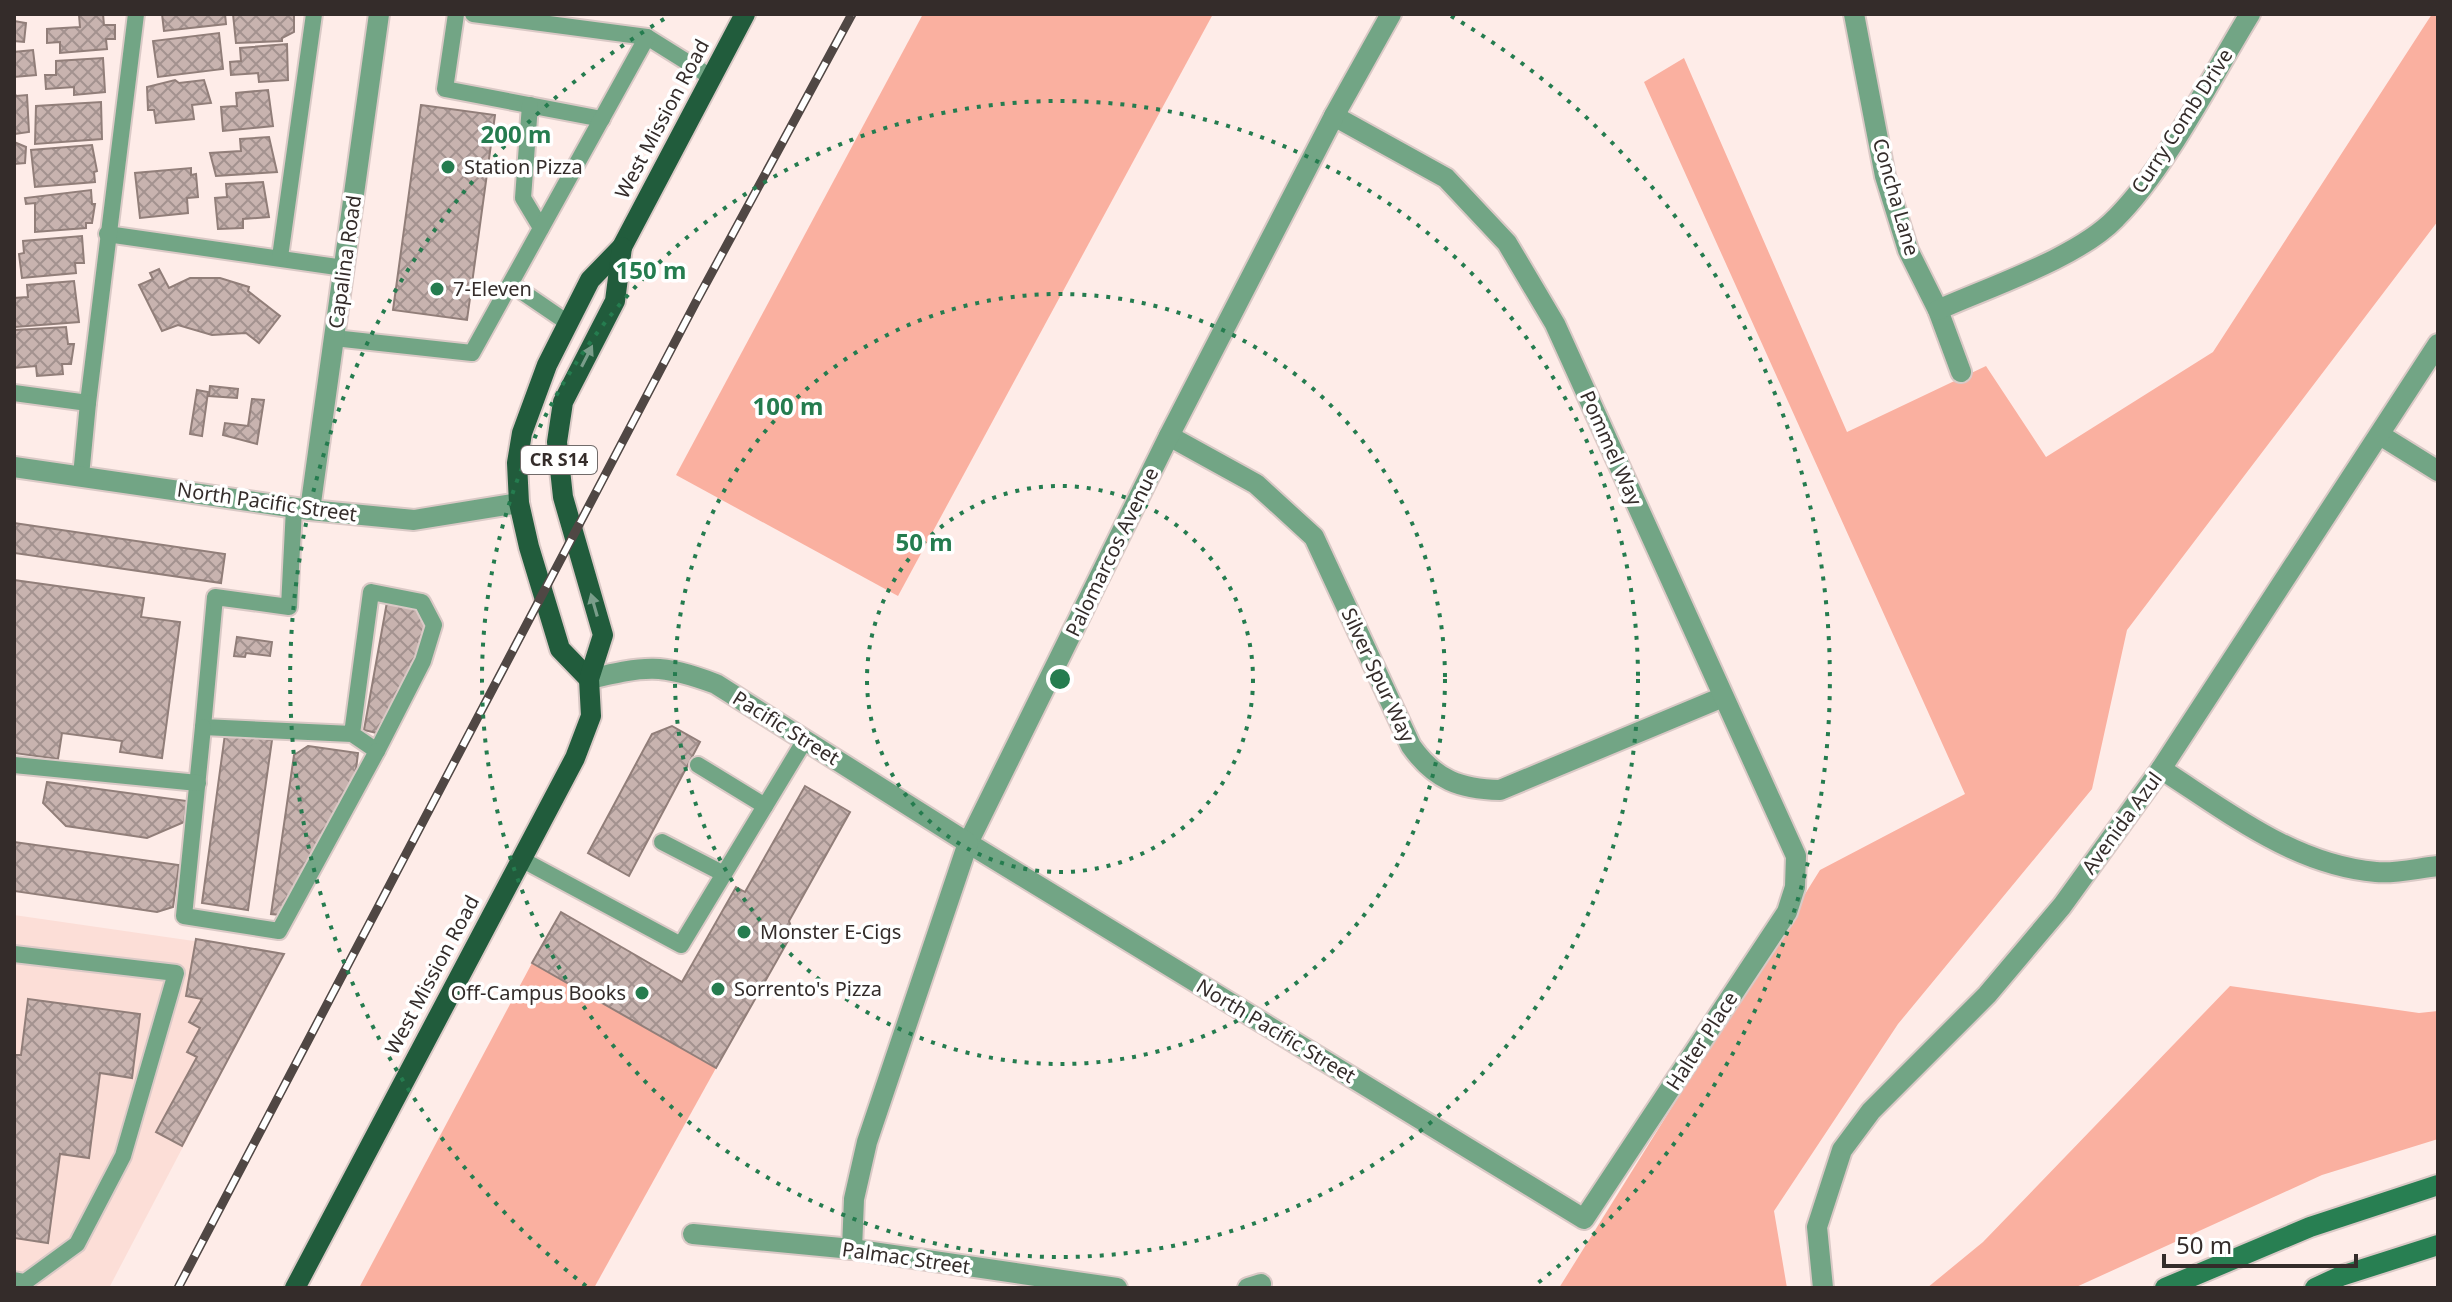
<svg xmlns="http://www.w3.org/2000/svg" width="2452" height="1302" font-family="'Noto Sans',sans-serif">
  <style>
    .built { fill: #fcded7 }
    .grass { fill: #fab0a0 }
    .building { fill: url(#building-cross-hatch); stroke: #917e79; stroke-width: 2 }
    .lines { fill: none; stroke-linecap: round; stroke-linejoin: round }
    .service-casing { stroke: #dac9c6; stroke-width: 20 }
    .minor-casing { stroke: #dac9c6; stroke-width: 24 }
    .tertiary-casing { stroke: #dac9c6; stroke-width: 24 }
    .secondary-casing { stroke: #dac9c6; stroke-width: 24 }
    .primary-casing { stroke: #dac9c6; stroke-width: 24 }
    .service { stroke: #72a585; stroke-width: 16 }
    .minor { stroke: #72a585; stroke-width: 20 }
    .tertiary { stroke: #72a585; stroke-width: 20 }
    .secondary { stroke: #287f52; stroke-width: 20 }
    .primary { stroke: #215c3c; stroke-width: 20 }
    .rail-casing { stroke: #504744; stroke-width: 9 }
    .rail { stroke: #fff; stroke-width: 6; stroke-dasharray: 18; stroke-linecap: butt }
    .oneway { fill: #7a9d8a }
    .ring { fill: none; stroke: #257c4f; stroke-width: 4; stroke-dasharray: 4 8 }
    .poi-dot { fill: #257c4f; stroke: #fff; stroke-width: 3 }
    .labels { text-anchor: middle; stroke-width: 7; stroke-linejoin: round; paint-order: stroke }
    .shield { fill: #fff; stroke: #716b6a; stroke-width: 2 }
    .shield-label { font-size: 18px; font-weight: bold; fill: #342c2a }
    .street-label { font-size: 20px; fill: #342c2a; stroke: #fff }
    .poi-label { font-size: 20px; fill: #342c2a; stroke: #fff; text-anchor: start }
    .centre { fill: #257c4f; stroke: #fff; stroke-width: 4 }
    .ring-label { font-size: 24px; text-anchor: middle; font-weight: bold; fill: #257c4f; stroke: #fff; stroke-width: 7; stroke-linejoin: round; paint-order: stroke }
  </style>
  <defs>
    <pattern id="building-cross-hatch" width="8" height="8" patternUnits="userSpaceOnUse" patternTransform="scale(2)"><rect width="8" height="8" fill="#c8b3af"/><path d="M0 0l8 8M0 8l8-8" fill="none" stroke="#a3928f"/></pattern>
  </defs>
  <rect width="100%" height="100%" fill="#feece8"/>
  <polygon class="built" points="14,915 284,954 109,1288 14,1288"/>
  <g class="grass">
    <polygon points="923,14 1213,14 898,596 676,475"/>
    <polygon points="2432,14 2438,14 2438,221 2127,630 2092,789 1898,1024 1774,1211 1787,1288 1559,1288 1820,870 1965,794 1644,82 1684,58 1847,432 1986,366 2046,457 2213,352"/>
    <polygon points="532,963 716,1068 594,1288 359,1288"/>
    <polygon points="2230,986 2419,1013 2438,1011 2438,1139 2322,1175 2074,1288 1927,1288 1983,1242"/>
  </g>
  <g class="building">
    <polygon points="103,14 104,25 115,25 115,39 106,39 107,49 60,53 60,42 47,43 47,29 80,27 79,15"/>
    <polygon points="162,14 225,14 226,24 164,31"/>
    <polygon points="233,14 294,14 294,32 282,38 282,41 236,43"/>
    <polygon points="14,21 26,23 24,42 14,41"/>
    <polygon points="219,33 223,69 158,77 153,41"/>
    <polygon points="287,44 288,80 259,82 258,73 231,75 230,62 241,61 240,48"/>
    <polygon points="33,50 36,75 14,77 14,52"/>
    <polygon points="103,58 105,92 74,95 74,87 46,89 45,75 56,75 56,61"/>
    <polygon points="175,80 179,83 204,80 211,103 192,105 194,119 156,123 154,110 148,110 147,87"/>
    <polygon points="268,90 273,126 223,131 221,107 237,106 236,93"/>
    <polygon points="14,92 16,96 27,95 29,132 14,134"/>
    <polygon points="101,102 102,139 35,144 36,106"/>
    <polygon points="421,105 495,115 467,320 393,310"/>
    <polygon points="269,137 277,172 216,176 210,153 241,151 240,139"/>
    <polygon points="14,142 26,147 25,163 14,164"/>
    <polygon points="92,145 97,171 94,172 95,182 35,187 31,150"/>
    <polygon points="191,168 191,175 196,174 198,197 187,198 188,213 140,218 135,173"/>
    <polygon points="263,182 269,217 243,219 243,228 218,229 215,198 227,197 226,184"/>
    <polygon points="91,190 92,204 95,204 92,223 86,223 86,228 35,232 35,203 26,204 25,198"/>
    <polygon points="82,236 84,263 75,263 76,273 22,278 19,254 24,253 23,241"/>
    <polygon points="159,269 169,288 190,278 220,278 249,287 248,291 280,316 259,343 246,333 212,335 178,325 162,331 139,285 153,279 150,273"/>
    <polygon points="74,281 79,322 15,327 14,298 28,297 27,285"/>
    <polygon points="66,327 68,344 74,344 71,364 62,364 63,374 37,376 36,366 14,368 15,330"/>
    <polygon points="210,386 238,389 237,398 209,396"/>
    <polygon points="197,390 208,392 202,436 190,434"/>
    <polygon points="252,399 264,400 257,444 223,435 225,423 248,426"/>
    <polygon points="14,523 225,554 221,583 14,553"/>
    <polygon points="14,580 144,598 141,617 180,622 162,758 120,752 122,741 62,733 58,759 14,753"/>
    <polygon points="387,602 419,608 428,619 421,651 377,733 364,730"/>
    <polygon points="237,637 272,642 270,656 246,653 245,657 234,656"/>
    <polygon points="672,726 700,742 629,876 588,853 652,734"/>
    <polygon points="225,734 272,740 248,910 202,903"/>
    <polygon points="308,746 358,753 355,778 280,915 271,914 294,755"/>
    <polygon points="47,782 187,801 184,822 147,838 66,826 43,803"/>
    <polygon points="805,786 850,812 789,921 793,932 716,1068 532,963 561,912 682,982 736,887 745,892"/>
    <polygon points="14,842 179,865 173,907 157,912 14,891"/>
    <polygon points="196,939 284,954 182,1146 156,1132 197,1057 187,1052 200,1028 189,1022 202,999 186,996"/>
    <polygon points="28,999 140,1014 132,1078 100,1073 89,1158 60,1154 48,1243 14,1238 14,1055 21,1055"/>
  </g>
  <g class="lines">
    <defs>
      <g id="service">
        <polyline points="456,14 445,89 602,119"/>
        <polyline points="473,14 647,37 711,77"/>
        <polyline points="530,105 523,198 541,228"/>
        <polyline points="107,234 344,268"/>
        <polyline points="280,257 314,14"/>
        <polyline points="511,284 568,323"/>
        <polyline points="334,338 472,353 647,37"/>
        <polyline points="14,393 88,403 136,14"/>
        <polyline points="81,476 88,403"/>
        <polyline points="294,508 289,607 215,597 203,727 352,734 371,592 422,602 434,625 423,661 377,751 352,734"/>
        <polyline points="203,727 184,916 279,931 377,751"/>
        <polyline points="14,765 198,783"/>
        <polyline points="698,765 765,806"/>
        <polyline points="662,842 724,874"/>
        <polyline points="521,859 681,945 805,740"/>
        <polyline points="14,954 176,973 123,1156 77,1244 25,1282 14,1280"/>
      </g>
      <g id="minor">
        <polyline points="1854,14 1885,176 1908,250 1938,310 1961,372"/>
        <path d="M 1938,310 C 1989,287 2078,258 2116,218 C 2166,168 2212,76 2250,14"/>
        <polyline points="2380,435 2438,471"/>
        <path d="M 1169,436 L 1256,484 L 1314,537 L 1411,746 C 1435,780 1460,789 1500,790 L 1723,697"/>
        <path d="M 2161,769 C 2228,812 2294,865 2376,872 C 2396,874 2418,868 2438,866"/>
        <polyline points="968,843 1584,1219 1787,912 1795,887 1796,856 1555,324 1507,243 1446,178 1334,116"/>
        <polyline points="693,1234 852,1249 1117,1288"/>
        <polyline points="852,1249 854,1199 867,1142 968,843 1169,436 1334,116 1391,14"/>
        <polyline points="1248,1288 1261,1284"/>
        <polyline points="1823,1288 1817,1227 1842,1150 1871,1111 1987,995 2062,906 2161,769 2438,344"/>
      </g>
      <g id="tertiary">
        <polyline points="14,467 310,510 414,520 519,503"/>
        <polyline points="310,510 379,14"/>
        <path d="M 589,679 C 646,666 660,663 716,684 L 968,843"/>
      </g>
      <g id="secondary">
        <polyline points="2165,1288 2310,1227 2438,1185"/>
        <polyline points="2315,1288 2341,1276 2438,1245"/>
      </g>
      <g id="primary">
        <polyline points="589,679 560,649 529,547 519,503 517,463 522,433 547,365 590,280 622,247 745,14"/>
        <polyline points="295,1288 575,758 591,716 589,679 603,635 563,497 557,442 563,402 615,301 622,247"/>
      </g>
    </defs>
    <use href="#service" class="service-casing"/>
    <use href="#minor" class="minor-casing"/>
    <use href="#tertiary" class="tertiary-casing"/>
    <use href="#secondary" class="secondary-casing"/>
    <use href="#primary" class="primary-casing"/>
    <use href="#service" class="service"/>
    <use href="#minor" class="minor"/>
    <use href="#tertiary" class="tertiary"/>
    <use href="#secondary" class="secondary"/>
    <use href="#primary" class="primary"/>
    <defs>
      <polyline id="rail" points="178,1288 697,300 852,14"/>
    </defs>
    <use href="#rail" class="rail-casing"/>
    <use href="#rail" class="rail"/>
  </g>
  <defs><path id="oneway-solid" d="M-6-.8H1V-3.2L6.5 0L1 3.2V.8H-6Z" transform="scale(2)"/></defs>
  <g class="oneway">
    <use href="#oneway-solid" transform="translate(587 356) rotate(-63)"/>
    <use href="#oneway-solid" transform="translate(594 605) rotate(-106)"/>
  </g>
  <g class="ring">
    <circle cx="1060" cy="679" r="193"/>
    <circle cx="1060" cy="679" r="385"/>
    <circle cx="1060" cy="679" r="578"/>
    <path d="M586 1286A770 770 0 0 1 669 16M1451 16A770 770 0 0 1 1534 1286"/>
  </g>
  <g class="poi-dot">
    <circle cx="448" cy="167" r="8"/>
    <circle cx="437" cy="289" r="8"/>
    <circle cx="744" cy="932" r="8"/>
    <circle cx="718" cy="989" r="8"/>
    <circle cx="642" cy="993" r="8"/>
  </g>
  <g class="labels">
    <rect class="shield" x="521" y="446" width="76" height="28" rx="6"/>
    <g class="shield-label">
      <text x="559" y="466">CR S14</text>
    </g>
    <g class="street-label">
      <text transform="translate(662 119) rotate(-62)" y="7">West Mission Road</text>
      <text transform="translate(2182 121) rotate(-57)" y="7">Curry Comb Drive</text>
      <text transform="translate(1896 197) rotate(74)" y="7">Concha Lane</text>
      <text transform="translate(345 262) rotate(-82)" y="7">Capalina Road</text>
      <text transform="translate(1611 448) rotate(66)" y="7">Pommel Way</text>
      <text transform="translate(267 502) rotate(8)" y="7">North Pacific Street</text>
      <text transform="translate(1112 552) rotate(-64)" y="7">Palomarcos Avenue</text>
      <text transform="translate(1378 675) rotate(65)" y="7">Silver Spur Way</text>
      <text transform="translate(786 728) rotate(32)" y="7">Pacific Street</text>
      <text transform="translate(2122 823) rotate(-54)" y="7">Avenida Azul</text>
      <text transform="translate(432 975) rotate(-62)" y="7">West Mission Road</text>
      <text transform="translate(1276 1031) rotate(31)" y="7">North Pacific Street</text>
      <text transform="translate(1702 1041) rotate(-57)" y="7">Halter Place</text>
      <text transform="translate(906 1258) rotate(8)" y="7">Palmac Street</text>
    </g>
    <g class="poi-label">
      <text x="464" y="174">Station Pizza</text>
      <text x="453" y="296">7-Eleven</text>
      <text x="760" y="939">Monster E-Cigs</text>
      <text x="734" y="996">Sorrento's Pizza</text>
      <text x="626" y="1000" text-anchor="end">Off-Campus Books</text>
    </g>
  </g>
  <circle cx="1060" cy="679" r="12" class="centre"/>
  <g class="ring-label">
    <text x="516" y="143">200 m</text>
    <text x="651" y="279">150 m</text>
    <text x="788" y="415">100 m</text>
    <text x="924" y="551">50 m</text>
  </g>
  <rect width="2452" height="1302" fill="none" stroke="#342c2a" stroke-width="32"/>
  <path d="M2164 1254v12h192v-12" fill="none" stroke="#342c2a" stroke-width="4"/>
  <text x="2176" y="1254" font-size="24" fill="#342c2a" stroke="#ffffff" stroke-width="6" paint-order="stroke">50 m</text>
</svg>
